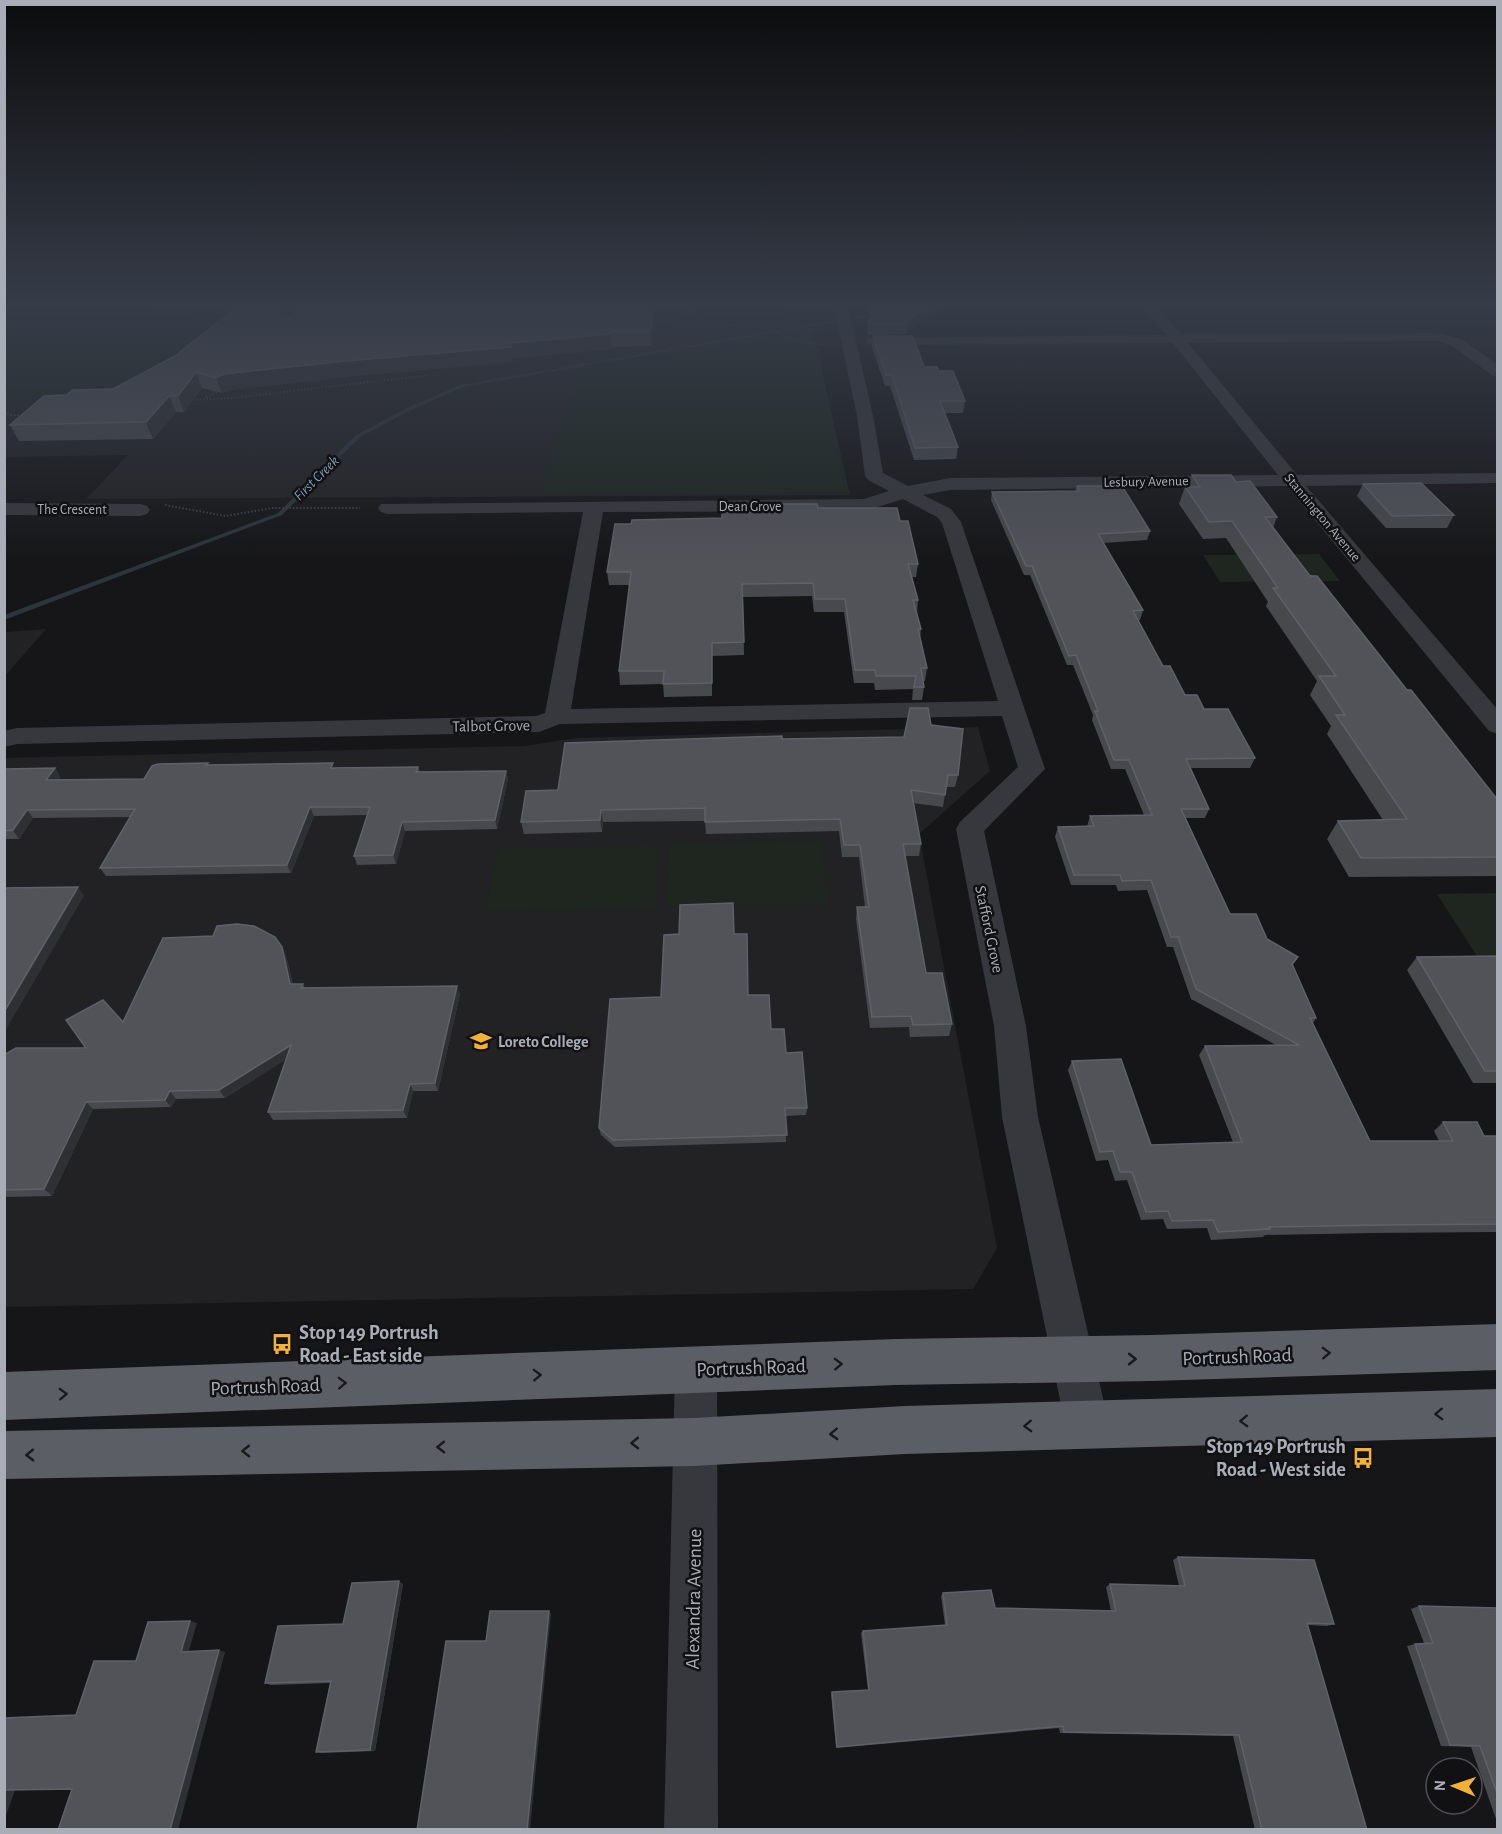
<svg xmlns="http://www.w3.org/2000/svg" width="1502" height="1834" font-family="'Alegreya Sans',sans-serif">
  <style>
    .built { fill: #222225 }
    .green { fill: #1e261f }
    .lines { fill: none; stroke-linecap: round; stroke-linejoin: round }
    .stream { fill: #2c353c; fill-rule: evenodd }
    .path { stroke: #3d3f44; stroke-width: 2; stroke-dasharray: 1.5 2; stroke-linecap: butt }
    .minor { fill: #37383d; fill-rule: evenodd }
    .trunk { fill: #5b5e65; fill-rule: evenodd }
    .wall { fill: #47494d }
    .shaded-wall { fill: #2f3033 }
    .building { fill: #525359; stroke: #5f6168; stroke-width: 1.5 }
    .oneway { stroke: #18191b }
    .labels { text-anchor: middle; stroke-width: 5; stroke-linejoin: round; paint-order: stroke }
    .far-street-label { font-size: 14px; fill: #a8adb8; stroke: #111113 }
    .far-water-label { font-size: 15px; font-style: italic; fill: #7f9bb3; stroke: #111113 }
    .street-label { font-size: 16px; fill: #a8adb8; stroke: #111113 }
    .poi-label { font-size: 16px; font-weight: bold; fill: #a8adb8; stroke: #111113; text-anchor: start }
    .near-poi-label { font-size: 20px; font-weight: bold; fill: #a8adb8; stroke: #111113; text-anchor: start }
    .near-street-label { font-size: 20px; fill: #a8adb8; stroke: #111113 }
  </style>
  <rect width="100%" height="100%" fill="#161618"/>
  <g class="built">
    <polygon points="4,306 841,306 845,324 813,332 850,495 86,499 128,455 5,457"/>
    <polygon points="46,629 5,676 5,632"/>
    <polygon points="978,727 990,771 919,834 997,1248 973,1289 5,1307 4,758 525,746 576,738"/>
  </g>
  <g class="green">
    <polygon points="5,306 138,306 190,317 192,331 187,345 154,367 56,394 5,400"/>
    <polygon points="700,306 783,306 785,323 700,324"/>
    <polygon points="760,342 818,348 846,493 542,494 578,370"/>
    <polygon points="1319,554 1340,581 1220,582 1203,555"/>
    <polygon points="821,841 828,903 668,907 670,844"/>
    <polygon points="658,845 655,907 486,911 498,849"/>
    <polygon points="1497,893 1497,956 1477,956 1437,894"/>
  </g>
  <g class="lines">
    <polygon class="stream" points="881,312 883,314 463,387 409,411 360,437 282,515 4,620 4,615 278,513 356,435 405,409 460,385"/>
    <g class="path">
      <polyline points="669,322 683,326 762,325 796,341 823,345"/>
      <polyline points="649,323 669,322 668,318 690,314 692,306"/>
      <polyline points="206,397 218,392"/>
      <polyline points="189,400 232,398 429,375"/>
      <polyline points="4,412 11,415 24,415"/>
      <polyline points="165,505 225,516 272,508 360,508"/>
    </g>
    <g class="minor">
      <path d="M 834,306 L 848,306 L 873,416 L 883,473 L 908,486 L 950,478 L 1278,475 L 1173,343 L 873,345 L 868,344 L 866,341 L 868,338 L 1166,335 L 1143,306 L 1157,306 L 1181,334 L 1439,333 L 1461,339 L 1498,365 L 1498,377 L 1493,376 L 1451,345 L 1438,341 L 1188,343 L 1297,475 L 1498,473 L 1498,483 L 1306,486 L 1498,710 L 1498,734 L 1489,731 L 1287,486 L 950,490 L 923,495 L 951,509 L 961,522 L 1045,769 L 984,831 L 1026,1026 L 1038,1117 L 1109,1424 L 1102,1439 L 1087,1446 L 1072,1439 L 1065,1424 L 1002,1117 L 994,1026 L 956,829 L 960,822 L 1018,767 L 1002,716 L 560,724 L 539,732 L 17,744 L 4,747 L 4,731 L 17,728 L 536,716 L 545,713 L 583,512 L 388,514 L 381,512 L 378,508 L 381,504 L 864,499 L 889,491 L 868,480 L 865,476 L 857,416 ZM 903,499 L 937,517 L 942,523 L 998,701 L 571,709 L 603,512 L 865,511 Z"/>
      <polygon points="4,503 140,504 147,506 150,510 147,514 140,516 4,515"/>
      <polygon points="696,1348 711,1354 717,1369 718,1830 664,1830 675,1369 681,1354"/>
    </g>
    <g class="trunk">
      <polygon points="1498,1324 1498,1370 1152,1381 896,1385 4,1420 4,1372 896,1339 1152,1335"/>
      <polygon points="1498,1389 1498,1437 905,1454 694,1466 4,1479 4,1431 694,1418 905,1406"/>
    </g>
  </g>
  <g class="wall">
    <polygon points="238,306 655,306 651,346 612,347 612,349 512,358 513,362 351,376 230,390 222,393 202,388 184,412 176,412 153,439 19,441 10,425 67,395 113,389 175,356"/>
    <polygon points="867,306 946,306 907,331 907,334 868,335 867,332 868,321 870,320"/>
    <polygon points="873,336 924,367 939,371 965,401 963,413 944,413 958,447 956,459 914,460 890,386 885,386 872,347"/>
    <polygon points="1192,475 1236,482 1277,517 1273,528 1310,576 1407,690 1497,799 1497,876 1349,877 1327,839 1338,821 1383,820 1327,734 1331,726 1310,695 1317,681 1266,606 1268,602 1226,538 1203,539 1179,504 1185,487 1188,487"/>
    <polygon points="1363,484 1454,515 1447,528 1386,528 1357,496"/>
    <polygon points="1077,486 1150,531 1147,540 1103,543 1143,610 1140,620 1138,620 1163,666 1185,695 1204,709 1255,758 1250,768 1191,768 1209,809 1205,818 1186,818 1230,914 1267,939 1298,957 1293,965 1316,1018 1313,1023 1370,1141 1439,1141 1434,1131 1443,1122 1484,1136 1497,1136 1497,1232 1373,1233 1265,1235 1263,1237 1211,1240 1207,1228 1167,1229 1163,1219 1141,1220 1127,1180 1115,1181 1108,1160 1096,1161 1068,1070 1072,1061 1151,1145 1233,1142 1199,1055 1205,1046 1276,1045 1191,999 1173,947 1167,947 1147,890 1118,891 1116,885 1071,885 1055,837 1058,827 1087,827 1090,816 1144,815 1125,769 1111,769 1092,720 1093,715 1073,665 1067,665 1030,575 1024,575 991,500 992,492 1075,491"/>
    <polygon points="781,504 818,508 900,521 918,564 916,577 912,577 918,600 917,612 921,629 920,639 927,668 925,681 923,681 924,687 922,700 912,700 913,689 875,690 874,683 854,683 844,612 814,612 812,596 743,597 744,655 712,656 712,696 664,697 663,684 620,685 619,671 630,585 609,585 607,572 631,524 722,518 781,512"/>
    <polygon points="931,725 958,775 955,787 946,787 943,807 913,803 921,844 919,856 905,856 926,973 952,1024 949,1036 910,1037 909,1027 870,1028 856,919 857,907 865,907 859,857 842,857 839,831 706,834 705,821 603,822 602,832 524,834 521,822 558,790 782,739 904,737"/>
    <polygon points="209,765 335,768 418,767 420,772 506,771 508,779 497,829 405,831 396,864 357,865 354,856 367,815 314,816 291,873 106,876 100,868 130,817 33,818 19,839 4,839 4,769 55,768 60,777 58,780 144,779"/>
    <polygon points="734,934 748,995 786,1053 807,1108 806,1115 785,1116 786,1142 615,1147 601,1135 599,1128 661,997"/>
    <polygon points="282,947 286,956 293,984 303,984 305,988 460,994 438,1091 413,1091 407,1118 273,1120 268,1112 286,1059 225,1098 176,1099 171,1107 93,1109 52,1196 4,1197 4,1055 86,1048 123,1022"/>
    <polygon points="1497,956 1497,1083 1473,1083 1407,970 1417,957"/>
    <polygon points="1178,1557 1334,1624 1327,1626 1308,1625 1367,1830 1255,1830 1233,1736 1060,1733 1059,1728 836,1748 831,1694 832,1692 868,1690 861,1633 863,1631 945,1625 941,1596 943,1593 995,1608 1111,1611 1106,1587 1110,1584 1179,1586 1173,1560"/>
    <polygon points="403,1584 375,1751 322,1753 316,1752 330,1683 271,1685 265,1683 343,1624"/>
    <polygon points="1419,1606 1497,1608 1497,1822 1471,1747 1441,1746 1407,1646 1415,1644 1424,1643 1411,1609"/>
  </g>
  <g class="shaded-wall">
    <polygon points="286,306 300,306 286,328 282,313"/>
    <polygon points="653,306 655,306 651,346 650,332"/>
    <polygon points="931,306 946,306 907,331 908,324 907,321"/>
    <polygon points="611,332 612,349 512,358 513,362 351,376 230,390 222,393 216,378 224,374"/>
    <polygon points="196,372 202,388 184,412 178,396"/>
    <polygon points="169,396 176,412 153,439 146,422"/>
    <polygon points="55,768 60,777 52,789 46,780"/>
    <polygon points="506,771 508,779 497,829 495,820"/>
    <polygon points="310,807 314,816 291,873 287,865"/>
    <polygon points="27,810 33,818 19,839 13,830"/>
    <polygon points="601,810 603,822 602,832 600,820"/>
    <polygon points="402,822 405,831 396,864 393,855"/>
    <polygon points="78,887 84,896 4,1033 4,1012"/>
    <polygon points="282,947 286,956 295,992 290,984"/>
    <polygon points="457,986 460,994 438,1091 435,1083"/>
    <polygon points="291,1045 296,1053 225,1098 219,1090"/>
    <polygon points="410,1084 413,1091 407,1118 403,1110"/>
    <polygon points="170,1091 176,1099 171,1107 165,1100"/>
    <polygon points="86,1102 93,1109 52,1196 44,1189"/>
    <polygon points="399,1581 403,1584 375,1751 370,1750"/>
    <polygon points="549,1611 551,1614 530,1829 527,1830"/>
    <polygon points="190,1621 197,1623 188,1654 181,1652"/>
    <polygon points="219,1650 225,1652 178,1830 170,1830"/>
    <polygon points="5,1790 15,1790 4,1821 4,1791"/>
  </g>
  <g class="building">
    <polygon points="238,306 286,306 282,313 282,316 291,316 298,306 653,306 650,332 611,332 610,334 510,343 511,347 347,361 224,374 216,378 196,372 178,396 169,396 146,422 10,425 44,396 67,395 72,390 113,389 175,356"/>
    <polygon points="870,306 931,306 907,321 908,324 869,324 868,321 873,318"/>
    <polygon points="873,336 913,336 924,367 937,367 939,371 953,371 965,401 940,401 958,447 915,448 892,375 886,375"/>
    <polygon points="1192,475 1231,475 1236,482 1250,481 1277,517 1265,517 1310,576 1317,576 1407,690 1411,690 1497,799 1497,857 1361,858 1338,821 1407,819 1336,715 1345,715 1319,676 1336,676 1273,588 1278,588 1232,521 1209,522 1185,487 1200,487"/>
    <polygon points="1421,483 1454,515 1392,516 1363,484"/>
    <polygon points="1077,486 1122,486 1150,531 1098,534 1143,610 1133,611 1163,666 1170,666 1185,695 1197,695 1204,709 1228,709 1255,758 1186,759 1209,809 1181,809 1230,914 1256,914 1267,939 1298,957 1292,964 1316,1018 1310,1018 1370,1141 1453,1141 1443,1122 1477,1122 1484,1136 1497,1136 1497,1224 1381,1225 1269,1227 1270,1229 1218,1232 1213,1220 1172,1221 1168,1211 1146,1212 1132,1172 1120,1172 1113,1151 1100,1152 1072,1061 1121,1059 1151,1145 1242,1142 1205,1046 1299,1045 1196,989 1178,937 1171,937 1151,880 1122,881 1120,875 1074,875 1058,827 1094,826 1090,816 1152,815 1129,760 1114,760 1095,711 1098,711 1076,655 1069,656 1032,566 1026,566 992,492 1079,491"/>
    <polygon points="781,504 817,504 818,508 897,508 900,521 908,521 918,564 908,564 918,600 913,600 921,629 918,629 927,668 921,668 924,687 914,687 916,676 876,676 875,670 855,670 845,599 815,599 813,583 742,584 744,642 712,643 712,683 663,684 664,671 619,671 631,572 607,572 615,524 631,524 632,520 722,518 722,512 781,512"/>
    <polygon points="910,708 928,708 931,725 963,729 958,775 948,775 945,795 911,790 921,844 903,844 926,973 942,973 952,1024 913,1025 911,1016 872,1017 857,907 869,907 860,845 844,845 840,819 705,822 705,808 601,810 600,820 521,822 526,791 558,790 565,743 782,736 782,739 904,737"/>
    <polygon points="208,763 206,765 333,763 331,768 418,767 416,772 506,771 495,820 402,822 393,855 354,856 370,807 310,807 287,865 100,868 135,809 27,810 13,830 4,831 4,769 55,768 46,780 144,779 152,766 158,764"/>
    <polygon points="78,887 4,1012 4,888"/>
    <polygon points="733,903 734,934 747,934 748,995 769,995 771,1029 784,1029 786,1053 802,1052 807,1108 785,1108 787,1135 613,1140 599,1128 610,999 661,997 664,935 679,934 680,905"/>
    <polygon points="237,924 254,926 275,937 282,947 290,984 303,984 301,988 457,986 435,1083 410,1084 403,1110 268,1112 291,1045 219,1090 170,1091 165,1100 86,1102 44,1189 4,1190 4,1055 16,1048 86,1048 66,1020 103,1000 123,1022 163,938 213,936 217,926"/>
    <polygon points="1497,956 1497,1071 1485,1071 1417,957"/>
    <polygon points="1178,1557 1314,1560 1334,1624 1307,1623 1367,1830 1262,1830 1239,1735 1064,1732 1063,1726 837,1747 832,1692 869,1690 863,1631 947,1625 943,1593 991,1590 995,1608 1116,1611 1110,1584 1185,1586"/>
    <polygon points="399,1581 370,1750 316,1752 331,1681 265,1683 278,1626 343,1624 352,1583"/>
    <polygon points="1419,1606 1497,1608 1497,1793 1480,1746 1450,1745 1415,1644 1433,1643"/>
    <polygon points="490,1611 549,1611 527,1830 417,1830 446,1641 486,1641"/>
    <polygon points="190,1621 181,1652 219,1650 170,1830 58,1830 72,1789 5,1790 4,1791 4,1718 76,1715 94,1661 136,1661 148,1622"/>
  </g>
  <defs><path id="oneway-chevron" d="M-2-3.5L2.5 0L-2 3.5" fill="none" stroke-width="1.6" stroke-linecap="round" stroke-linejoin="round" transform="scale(1.5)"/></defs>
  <g class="oneway">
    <use href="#oneway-chevron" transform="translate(1326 1353) rotate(-2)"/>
    <use href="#oneway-chevron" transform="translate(1132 1359)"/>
    <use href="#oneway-chevron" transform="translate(838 1364) rotate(-2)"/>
    <use href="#oneway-chevron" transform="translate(537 1375) rotate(-2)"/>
    <use href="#oneway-chevron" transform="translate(342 1383) rotate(-2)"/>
    <use href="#oneway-chevron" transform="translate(63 1394) rotate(-2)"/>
    <use href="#oneway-chevron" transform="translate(1439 1414) rotate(178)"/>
    <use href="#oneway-chevron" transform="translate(1244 1421) rotate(178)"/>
    <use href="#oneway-chevron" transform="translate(1028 1426) rotate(178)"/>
    <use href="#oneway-chevron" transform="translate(834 1434) rotate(177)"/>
    <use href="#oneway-chevron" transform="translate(635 1443) rotate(179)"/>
    <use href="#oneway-chevron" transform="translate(441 1447) rotate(179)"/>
    <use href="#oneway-chevron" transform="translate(246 1451) rotate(179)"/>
    <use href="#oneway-chevron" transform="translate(30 1455) rotate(179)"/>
  </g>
  <linearGradient id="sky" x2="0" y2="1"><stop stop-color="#0c0c0d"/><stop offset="0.54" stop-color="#363c48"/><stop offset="1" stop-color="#363c48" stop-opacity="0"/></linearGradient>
  <rect width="1502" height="563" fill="url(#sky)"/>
  <defs>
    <symbol id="university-bare" viewBox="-9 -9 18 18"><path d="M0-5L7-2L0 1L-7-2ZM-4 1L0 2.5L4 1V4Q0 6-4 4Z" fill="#f2b134" stroke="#111113" stroke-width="2.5" paint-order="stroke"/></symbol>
    <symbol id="bus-bare" viewBox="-9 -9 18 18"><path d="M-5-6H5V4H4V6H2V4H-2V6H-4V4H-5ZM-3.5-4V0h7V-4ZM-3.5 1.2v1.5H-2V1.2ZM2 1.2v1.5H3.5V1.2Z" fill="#f2b134" stroke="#111113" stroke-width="2.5" paint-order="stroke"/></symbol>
  </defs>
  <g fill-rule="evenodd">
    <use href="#university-bare" x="466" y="1026" width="30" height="30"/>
    <use href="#bus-bare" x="267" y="1329" width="30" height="30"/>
    <use href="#bus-bare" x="1348" y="1443" width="30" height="30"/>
  </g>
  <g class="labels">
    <g class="far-street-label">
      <text transform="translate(1146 481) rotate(-1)" y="5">Lesbury Avenue</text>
      <text x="750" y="511">Dean Grove</text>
      <text x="72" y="514">The Crescent</text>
      <text transform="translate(1323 517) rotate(50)" y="5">Stannington Avenue</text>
    </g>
    <g class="far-water-label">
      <text transform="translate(316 478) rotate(-45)" y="5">First Creek</text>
    </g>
    <g class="street-label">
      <text transform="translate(491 725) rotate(-1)" y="6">Talbot Grove</text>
      <text transform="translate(990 929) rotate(78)" y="6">Stafford Grove</text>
    </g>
    <g class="poi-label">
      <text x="498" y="1047">Loreto College</text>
    </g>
    <g class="near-poi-label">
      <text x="299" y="1339">Stop 149 Portrush<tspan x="299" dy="23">Road - East side</tspan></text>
      <text x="1346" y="1453" text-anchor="end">Stop 149 Portrush<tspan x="1346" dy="23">Road - West side</tspan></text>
    </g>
    <g class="near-street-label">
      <text transform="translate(1237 1356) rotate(-2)" y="7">Portrush Road</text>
      <text transform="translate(751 1367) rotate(-2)" y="7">Portrush Road</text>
      <text transform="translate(265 1386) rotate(-2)" y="7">Portrush Road</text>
      <text transform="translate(693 1599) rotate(-89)" y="7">Alexandra Avenue</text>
    </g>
  </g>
  <rect width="1502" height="1834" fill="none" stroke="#a8adb8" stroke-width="12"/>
  <g transform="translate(1454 1786) rotate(272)"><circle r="28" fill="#111113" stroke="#4d4f55" stroke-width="1.5"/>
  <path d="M0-4.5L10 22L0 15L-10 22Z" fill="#f2b134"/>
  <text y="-9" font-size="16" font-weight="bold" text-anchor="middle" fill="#a8adb8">N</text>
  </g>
</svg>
